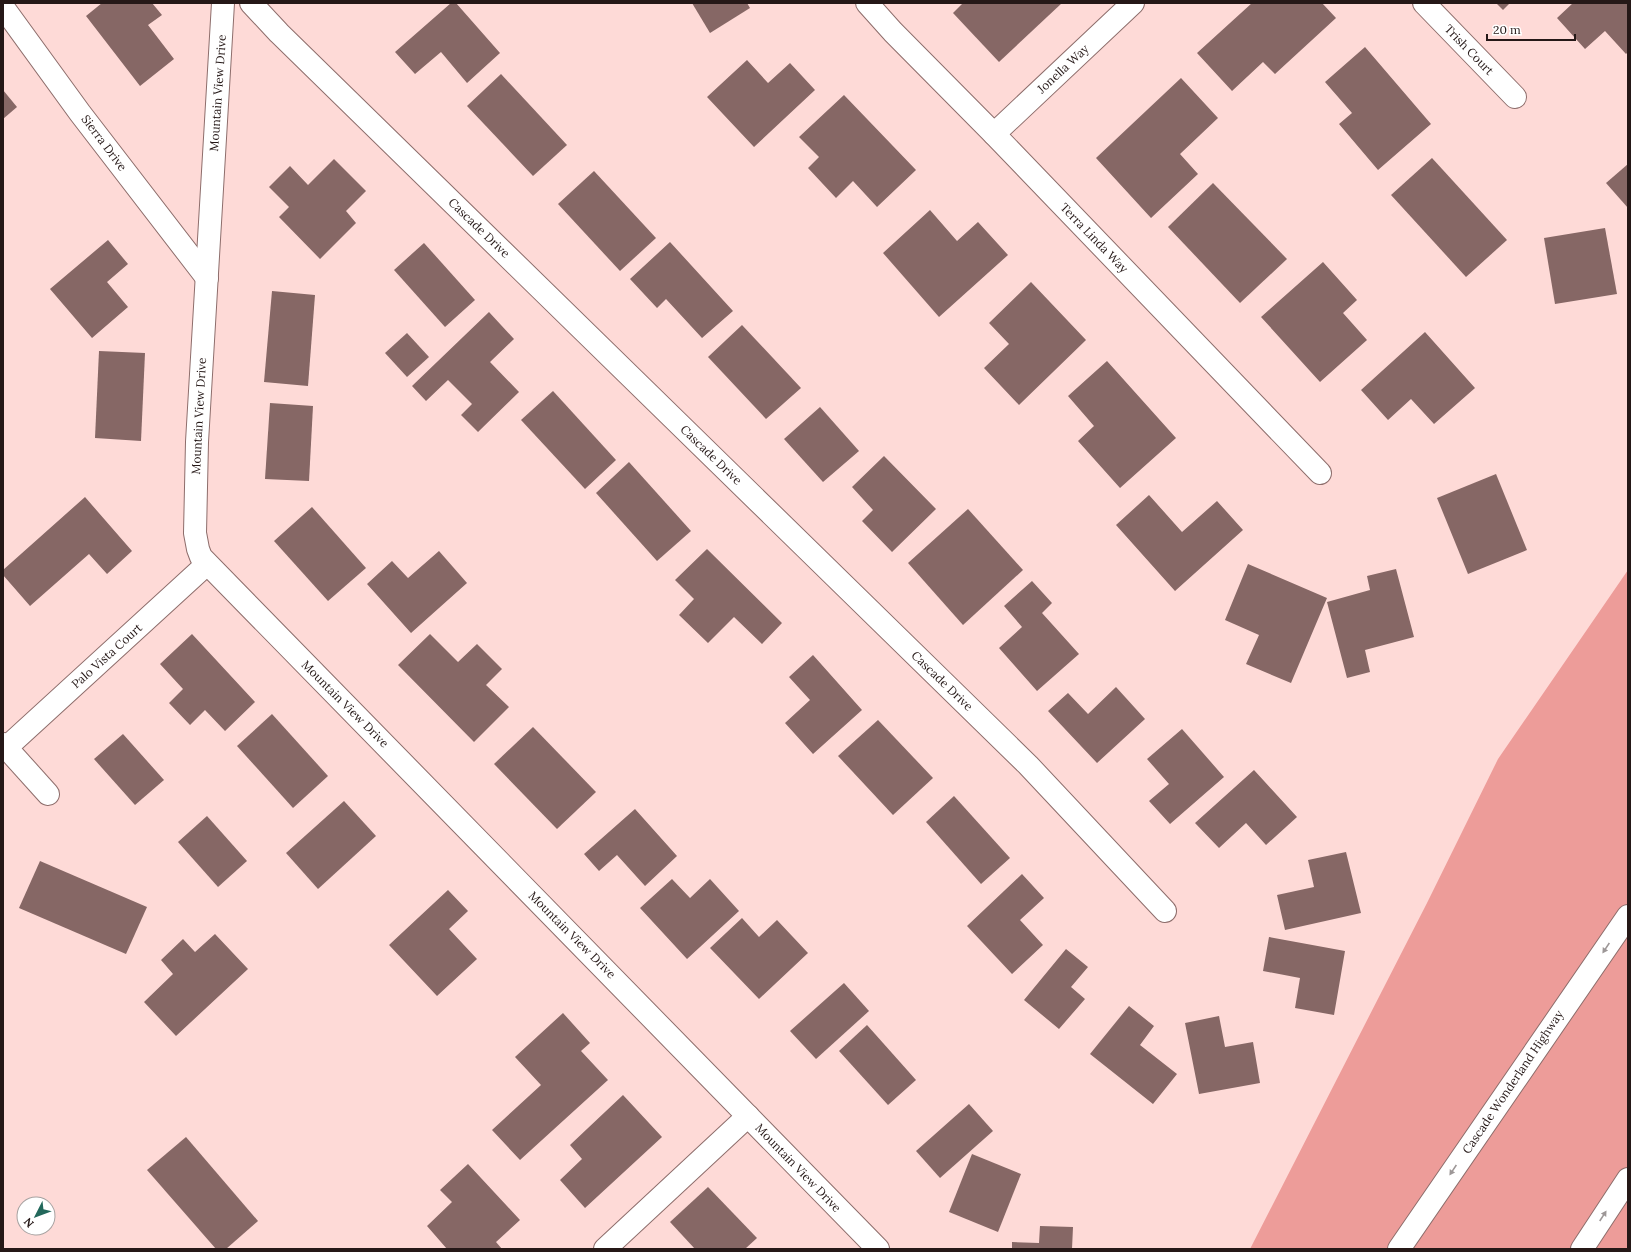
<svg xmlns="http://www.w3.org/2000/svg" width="1631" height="1252" font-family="Lora,serif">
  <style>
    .green { fill: #ed9c99 }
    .building { fill: #866765 }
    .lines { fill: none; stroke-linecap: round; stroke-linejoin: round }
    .street-casing { stroke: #8d6d6b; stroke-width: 24 }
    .secondary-casing { stroke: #8d6d6b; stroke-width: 24 }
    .highway-casing { stroke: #8d6d6b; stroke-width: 24 }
    .street { stroke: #fff; stroke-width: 22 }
    .secondary { stroke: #fff; stroke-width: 22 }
    .highway { stroke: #fff; stroke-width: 22 }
    .oneway { fill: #9d9797 }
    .labels { text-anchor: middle; stroke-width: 3; stroke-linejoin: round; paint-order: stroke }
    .street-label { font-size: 12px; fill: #251817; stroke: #fff }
  </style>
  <rect width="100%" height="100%" fill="#fedad7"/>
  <polygon class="green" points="1628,570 1628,1249 1250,1249 1427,903 1498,759"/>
  <g class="building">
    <polygon points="102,3 152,3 162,15 148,25 174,59 140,86 86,16"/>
    <polygon points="451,3 456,3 500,53 467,83 441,52 415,74 395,52"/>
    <polygon points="692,3 747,3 750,8 710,33"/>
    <polygon points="963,3 1062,3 999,62 953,13"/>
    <polygon points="1252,3 1322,3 1336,18 1275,74 1263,62 1232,91 1197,53"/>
    <polygon points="1496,3 1510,3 1503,10"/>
    <polygon points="1573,3 1628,3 1628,52 1626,54 1605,31 1585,49 1557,18"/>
    <polygon points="1365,47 1431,124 1378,170 1339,124 1352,113 1325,82"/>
    <polygon points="747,60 768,83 790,63 815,90 754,147 707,97"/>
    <polygon points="501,74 567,145 533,176 467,106"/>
    <polygon points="1181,78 1218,118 1180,154 1198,174 1151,218 1096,158"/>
    <polygon points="3,90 17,107 3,119"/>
    <polygon points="844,95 916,170 877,207 853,181 836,198 808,168 819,157 799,137"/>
    <polygon points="1432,158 1507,240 1466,277 1391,195"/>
    <polygon points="334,159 366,191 346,211 356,223 320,259 279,217 289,207 269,187 290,166 308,185"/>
    <polygon points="1628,164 1628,208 1606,183"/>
    <polygon points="594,171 656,238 620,271 558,204"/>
    <polygon points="1213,183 1287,259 1240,303 1168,227"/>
    <polygon points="930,210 957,241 978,222 1008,255 939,317 883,253"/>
    <polygon points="1605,228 1617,294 1555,304 1544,238"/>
    <polygon points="108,240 128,264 107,282 128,307 92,338 50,289"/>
    <polygon points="670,242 733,311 702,338 666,299 657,308 630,279"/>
    <polygon points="424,243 475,300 445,327 394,270"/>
    <polygon points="1323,262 1357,300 1343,313 1367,340 1320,382 1261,317"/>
    <polygon points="1031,282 1086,340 1019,405 984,368 1009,344 989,323"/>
    <polygon points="272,291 315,295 308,386 264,382"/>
    <polygon points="489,312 514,339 490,362 519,392 478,432 461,415 472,404 448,380 426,401 412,386"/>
    <polygon points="742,325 801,388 766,419 708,357"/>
    <polygon points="1425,332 1475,388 1434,424 1411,399 1388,420 1361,390"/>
    <polygon points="407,333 429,357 407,377 385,353"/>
    <polygon points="99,351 145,353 141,441 95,438"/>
    <polygon points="1107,361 1176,438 1120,488 1078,441 1094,426 1068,396"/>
    <polygon points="553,391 616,460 585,489 521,420"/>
    <polygon points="270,403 313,406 309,481 265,479"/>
    <polygon points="820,407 859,451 823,482 784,439"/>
    <polygon points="884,456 936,509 892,552 862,521 873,510 852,487"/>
    <polygon points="629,462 691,531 657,561 596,493"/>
    <polygon points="1496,474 1527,550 1468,574 1437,498"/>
    <polygon points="1149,495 1182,532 1217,501 1243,530 1175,591 1116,525"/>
    <polygon points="85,497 132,551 107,574 89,554 30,606 3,575 3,570"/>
    <polygon points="312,507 366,568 328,601 274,541"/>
    <polygon points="968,509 1023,570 963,625 908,563"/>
    <polygon points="707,549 782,623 762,644 734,617 708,643 679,615 694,599 675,580"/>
    <polygon points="439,551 467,583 411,633 367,584 392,561 408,578"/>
    <polygon points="1248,564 1327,598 1291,683 1246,664 1259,635 1225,620"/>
    <polygon points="1396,569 1414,637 1365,650 1370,672 1347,678 1327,602 1370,590 1367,576"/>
    <polygon points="1032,581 1052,603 1042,613 1079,654 1037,691 999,648 1022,627 1004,606"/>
    <polygon points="192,634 255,702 225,731 205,710 190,725 169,703 183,689 160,664"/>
    <polygon points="430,634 458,662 477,644 502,669 486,685 509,707 474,742 398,665"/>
    <polygon points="813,655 862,710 813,754 785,723 810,700 789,677"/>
    <polygon points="1116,687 1145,719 1097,763 1048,711 1068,693 1088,714"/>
    <polygon points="272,714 328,776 293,808 237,746"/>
    <polygon points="878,720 933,778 893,815 838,756"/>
    <polygon points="533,727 596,792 557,829 494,764"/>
    <polygon points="1182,729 1224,777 1170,824 1149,801 1169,784 1147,759"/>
    <polygon points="123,734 164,780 135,805 94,759"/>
    <polygon points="1254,770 1297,817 1266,845 1246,823 1219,848 1195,823"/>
    <polygon points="954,796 1010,858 981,884 926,822"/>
    <polygon points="344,801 376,836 318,889 286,853"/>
    <polygon points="635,809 677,856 645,886 617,855 599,871 584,854"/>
    <polygon points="207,816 247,861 218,887 178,842"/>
    <polygon points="1346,852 1361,913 1285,930 1277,895 1314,887 1308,860"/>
    <polygon points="40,861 147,907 126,954 19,908"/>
    <polygon points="1022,874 1044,898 1020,920 1043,945 1012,974 967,926"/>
    <polygon points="672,879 690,898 710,879 739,911 687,959 640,908"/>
    <polygon points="448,890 468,911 449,929 477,959 437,996 389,945"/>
    <polygon points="742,918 759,937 777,920 808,953 759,999 710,948"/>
    <polygon points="215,934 248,969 176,1036 144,1002 173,974 161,960 183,939 195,952"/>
    <polygon points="1269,937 1345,951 1334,1015 1295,1008 1300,978 1263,971"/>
    <polygon points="1066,949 1088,967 1071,987 1085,999 1059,1029 1024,1000"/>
    <polygon points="844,983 869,1011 816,1059 790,1031"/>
    <polygon points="1129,1006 1154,1026 1140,1045 1177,1074 1153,1104 1090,1054"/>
    <polygon points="563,1013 590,1043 581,1051 608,1080 520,1160 492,1130 541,1085 515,1057"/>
    <polygon points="1219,1016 1225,1047 1253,1042 1260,1083 1199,1094 1185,1023"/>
    <polygon points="867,1025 916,1080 888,1105 839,1051"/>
    <polygon points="623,1095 662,1137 585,1208 560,1180 582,1159 570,1145"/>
    <polygon points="969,1104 993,1131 940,1178 916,1151"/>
    <polygon points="186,1137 258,1221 226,1249 216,1249 147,1170"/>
    <polygon points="972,1154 1021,1174 998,1232 949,1212"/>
    <polygon points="468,1164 520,1220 496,1242 502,1249 447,1249 427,1226 452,1202 440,1190"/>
    <polygon points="708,1187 757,1238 745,1249 695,1249 670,1222"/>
    <polygon points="1040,1226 1073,1227 1072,1249 1012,1249 1012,1242 1039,1243"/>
  </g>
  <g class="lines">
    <defs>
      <g id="street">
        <polyline points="251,3 279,33 1028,765 1165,911"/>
        <polyline points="867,3 893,32 994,134 1320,473"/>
        <polyline points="1424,3 1515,97"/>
        <polyline points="3,7 80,113 207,278"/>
        <polyline points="994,134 1133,3"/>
        <polyline points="3,744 48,794"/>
        <polyline points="6,748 207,564"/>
        <polyline points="605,1249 748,1116"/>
      </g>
      <polyline id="secondary" points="223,3 197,442 195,533 198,549 201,557 878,1249"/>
      <g id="highway">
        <polyline points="1399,1249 1628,916"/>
        <polyline points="1582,1249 1628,1179"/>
      </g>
    </defs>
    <use href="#street" class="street-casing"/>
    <use href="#secondary" class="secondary-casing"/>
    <use href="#highway" class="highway-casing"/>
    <use href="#street" class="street"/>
    <use href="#secondary" class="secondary"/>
    <use href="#highway" class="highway"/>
  </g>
  <defs><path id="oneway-solid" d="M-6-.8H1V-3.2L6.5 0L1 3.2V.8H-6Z"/></defs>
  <g class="oneway">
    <use href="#oneway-solid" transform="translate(1606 948) rotate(124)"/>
    <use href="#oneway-solid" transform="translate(1453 1170) rotate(124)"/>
    <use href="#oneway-solid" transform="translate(1603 1216) rotate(-57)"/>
  </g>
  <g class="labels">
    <g class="street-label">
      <text transform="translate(1469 50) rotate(46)" y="4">Trish Court</text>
      <text transform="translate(1063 69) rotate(-43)" y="4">Jonella Way</text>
      <text transform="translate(218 93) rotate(-86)" y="4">Mountain View Drive</text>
      <text transform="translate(104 143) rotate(53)" y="4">Sierra Drive</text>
      <text transform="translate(479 228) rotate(44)" y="4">Cascade Drive</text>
      <text transform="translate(1094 238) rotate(46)" y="4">Terra Linda Way</text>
      <text transform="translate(199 416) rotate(-87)" y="4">Mountain View Drive</text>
      <text transform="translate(711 455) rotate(44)" y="4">Cascade Drive</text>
      <text transform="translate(107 656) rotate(-42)" y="4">Palo Vista Court</text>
      <text transform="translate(942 681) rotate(44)" y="4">Cascade Drive</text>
      <text transform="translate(345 704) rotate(45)" y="4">Mountain View Drive</text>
      <text transform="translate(572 935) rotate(45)" y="4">Mountain View Drive</text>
      <text transform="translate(1513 1082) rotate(-56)" y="4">Cascade Wonderland Highway</text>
      <text transform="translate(798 1168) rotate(46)" y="4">Mountain View Drive</text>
    </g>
  </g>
  <rect width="1631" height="1252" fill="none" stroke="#251817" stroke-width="8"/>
  <g transform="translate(36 1216) rotate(228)"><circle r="19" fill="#ffffff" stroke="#a8a3a2"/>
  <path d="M0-3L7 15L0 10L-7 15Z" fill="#22685b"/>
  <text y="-6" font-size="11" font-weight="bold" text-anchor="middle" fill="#251817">N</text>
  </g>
  <path d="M1487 34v6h88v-6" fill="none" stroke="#251817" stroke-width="2"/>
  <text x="1493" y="34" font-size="12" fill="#251817" stroke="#ffffff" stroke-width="3" paint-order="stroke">20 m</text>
</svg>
